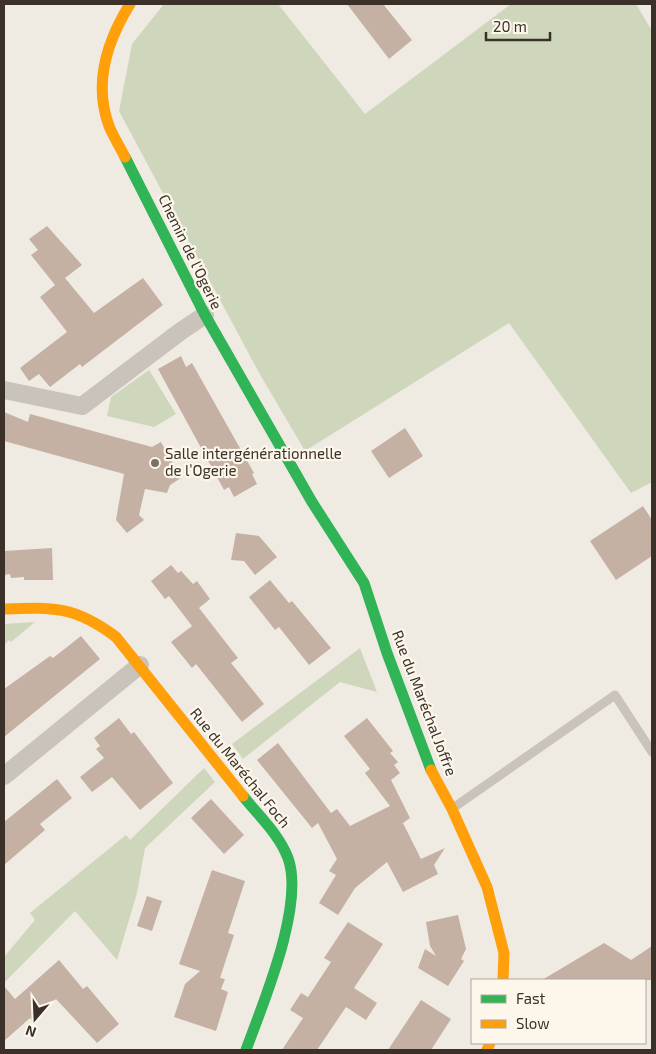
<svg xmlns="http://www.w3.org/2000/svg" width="656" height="1054" font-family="'Exo 2',sans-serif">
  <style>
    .green { fill: #ced7bb }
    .building { fill: #c5b1a3 }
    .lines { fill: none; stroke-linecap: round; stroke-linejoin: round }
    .lane { stroke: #c9c3bb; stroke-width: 9 }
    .street { stroke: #c9c3bb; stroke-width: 18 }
    .fast { stroke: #30b455; stroke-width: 11 }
    .slow { stroke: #ff9f0a; stroke-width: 11 }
    .poi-dot { fill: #7a726a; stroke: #fcf6eb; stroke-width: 2 }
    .labels { text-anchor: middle; stroke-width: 4.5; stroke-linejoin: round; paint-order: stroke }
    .street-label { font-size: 15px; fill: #3b3129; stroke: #fcf6eb }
    .poi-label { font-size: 15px; fill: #3b3129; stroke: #fcf6eb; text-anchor: start }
  </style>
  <rect width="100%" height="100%" fill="#efebe3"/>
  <g class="green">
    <polygon points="164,4 278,4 365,114 511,4 636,4 652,31 652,482 631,493 509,323 305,451 258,371 119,111 132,44"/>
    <polygon points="149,370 176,414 154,427 107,416 111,397"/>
    <polygon points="35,622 11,642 9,640 4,645 4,624"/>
    <polygon points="360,648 377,692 340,682 243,759 232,744"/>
    <polygon points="204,768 215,782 145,848 137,893 117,960 75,911 4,983 4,957 35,920 30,913 126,835 130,840"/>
  </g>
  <g class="building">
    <polygon points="347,4 383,4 412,40 389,59"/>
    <polygon points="47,226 82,265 65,278 94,313 143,278 163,305 82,367 80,364 50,387 39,374 29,381 20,368 67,332 40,297 55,285 31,255 38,250 29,239"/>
    <polygon points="181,356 186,367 192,363 254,473 252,474 257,484 234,497 229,487 224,490 158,369"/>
    <polygon points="4,412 28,422 30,414 152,447 161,442 181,478 170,485 167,493 145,489 139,515 144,520 127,533 116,520 124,474 4,441"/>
    <polygon points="405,428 423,456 389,478 371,451"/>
    <polygon points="643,506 652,520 652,556 616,580 590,541"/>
    <polygon points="236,533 259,536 277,557 255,575 244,561 231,560"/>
    <polygon points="52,548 53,580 24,580 24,577 11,578 10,574 4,575 4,551"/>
    <polygon points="171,565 178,573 181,571 193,584 197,581 210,599 199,608 238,658 231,663 264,704 242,722 196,664 192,668 171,642 192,626 169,596 165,599 151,581"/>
    <polygon points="270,580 289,603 292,601 331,648 309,665 279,627 275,630 249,597"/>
    <polygon points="81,636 100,659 4,737 4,689 50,656 53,658"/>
    <polygon points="119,718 131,734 134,732 173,783 140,810 112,777 92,792 80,777 104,758 96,749 100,746 94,738"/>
    <polygon points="367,718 393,751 390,753 398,762 394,765 400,773 391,780 410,818 403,823 421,859 445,848 434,865 438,874 403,892 387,862 355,888 338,915 319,903 336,875 329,871 337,859 318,823 312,828 257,760 278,743 331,813 337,809 350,826 390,806 365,773 370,769 344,736"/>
    <polygon points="57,779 72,798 40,824 45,830 4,865 4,822"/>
    <polygon points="211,799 244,835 224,854 191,818"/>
    <polygon points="212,870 245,881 228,933 234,935 220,978 225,979 221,989 228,992 216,1031 174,1017 185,984 200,971 179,964"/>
    <polygon points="147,896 162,901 152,931 137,926"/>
    <polygon points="458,915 466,949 461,959 464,961 448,986 418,968 425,949 436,956 430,946 426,922"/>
    <polygon points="348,922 383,944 354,988 377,1003 366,1020 346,1007 317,1050 282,1050 303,1018 290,1010 301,993 308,997 331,962 324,958"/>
    <polygon points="604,943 631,960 652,946 652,980 542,980"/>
    <polygon points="59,960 83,989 87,986 119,1024 97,1043 56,999 32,1020 30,1018 4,1041 4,986 15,999"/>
    <polygon points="421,1000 451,1019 431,1050 388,1050"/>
  </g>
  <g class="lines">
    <polyline class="lane" points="453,808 615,695 652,752"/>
    <g class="street">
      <polyline points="4,390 82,406 181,331 205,315"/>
      <polyline points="4,776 140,665"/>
    </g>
    <g class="fast">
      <polyline points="125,157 205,315 312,502 364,583 387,653 431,770"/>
      <path d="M 243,796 C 258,815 279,834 288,858 C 305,905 263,1003 246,1050"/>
    </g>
    <g class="slow">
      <path d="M 125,157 C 120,147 113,136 109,126 C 93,83 107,41 130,4"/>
      <path d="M 4,609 C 53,607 75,606 116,637 L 243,796"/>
      <polyline points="431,770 452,809 487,887 504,953 503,980"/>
      <polyline points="487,1050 490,1043"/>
    </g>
  </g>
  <circle class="poi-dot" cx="155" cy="463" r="5"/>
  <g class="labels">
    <g class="street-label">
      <text transform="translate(190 252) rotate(64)" y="5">Chemin de l'Ogerie</text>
      <text transform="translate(424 703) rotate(69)" y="5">Rue du Maréchal Joffre</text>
      <text transform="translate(240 768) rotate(51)" y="5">Rue du Maréchal Foch</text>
    </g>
    <g class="poi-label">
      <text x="165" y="459">Salle intergénérationnelle<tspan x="165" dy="17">de l’Ogerie</tspan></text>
    </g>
  </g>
  <rect width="656" height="1054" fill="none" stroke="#3b3129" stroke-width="10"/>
  <rect x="471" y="979" width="175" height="65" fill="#fcf6eb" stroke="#afa79d"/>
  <rect x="481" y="995" width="25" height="8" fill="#30b455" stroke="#afa79d"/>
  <text x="516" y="1004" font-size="15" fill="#3b3129">Fast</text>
  <rect x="481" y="1020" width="25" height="8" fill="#ff9f0a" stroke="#afa79d"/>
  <text x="516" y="1029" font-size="15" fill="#3b3129">Slow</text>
  <g transform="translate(35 1019) rotate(199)" stroke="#fcf6eb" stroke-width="4" paint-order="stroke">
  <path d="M0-4L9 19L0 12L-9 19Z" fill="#3b3129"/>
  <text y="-8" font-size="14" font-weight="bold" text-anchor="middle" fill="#3b3129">N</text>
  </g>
  <path d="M486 32v8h64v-8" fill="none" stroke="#3b3129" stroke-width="2.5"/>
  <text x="493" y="32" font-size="15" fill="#3b3129" stroke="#fcf6eb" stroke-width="4" paint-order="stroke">20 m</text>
</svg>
